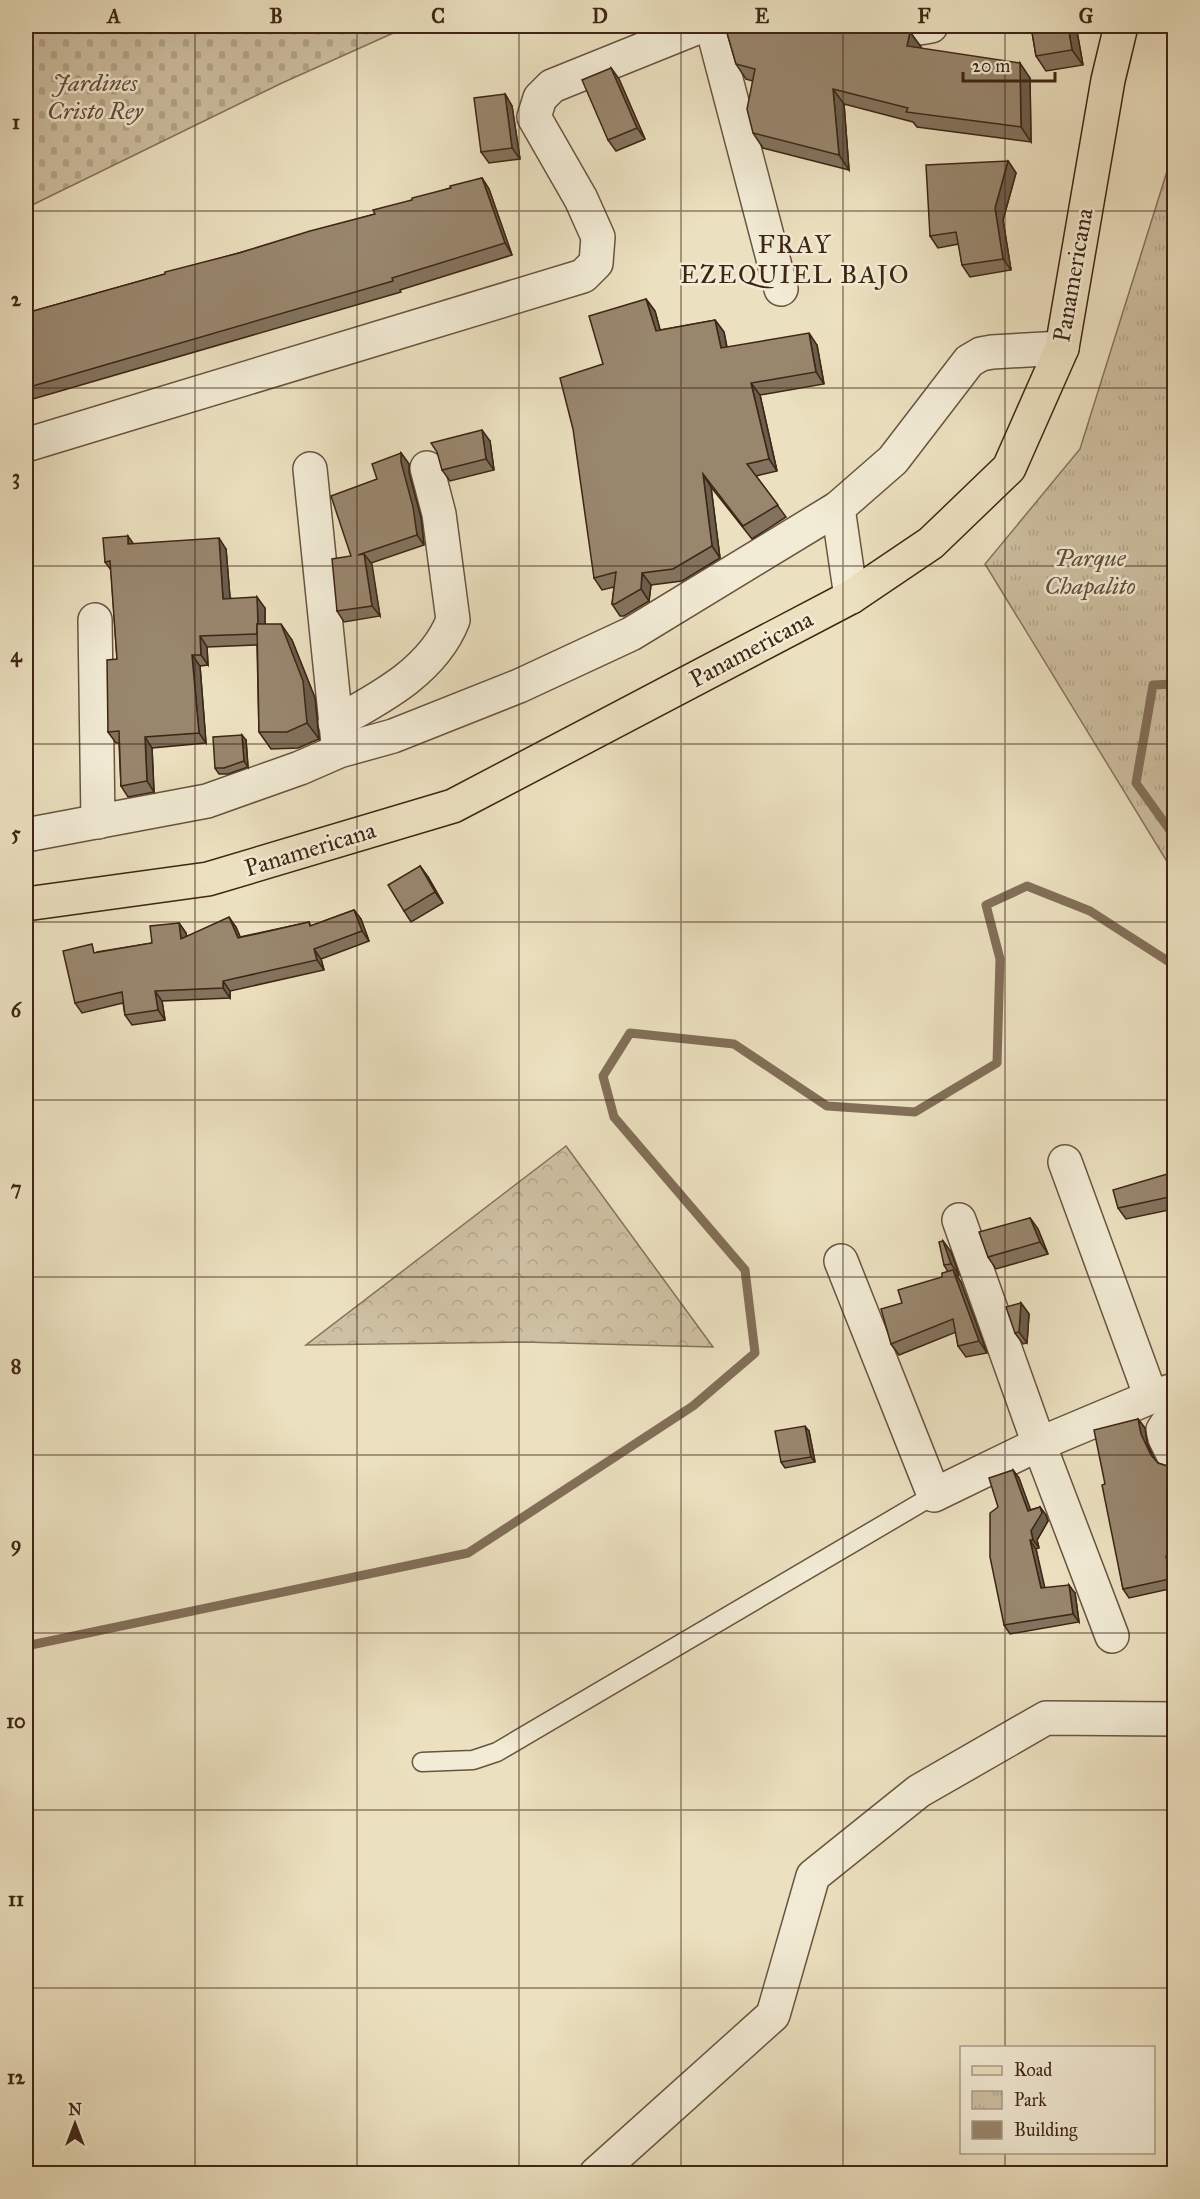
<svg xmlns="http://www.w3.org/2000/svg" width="1200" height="2199" font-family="'IM FELL Great Primer',serif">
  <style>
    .forest { fill: url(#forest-crowns); stroke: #86725c; stroke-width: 1.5 }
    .cemetery { fill: url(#cemetery-stones); stroke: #86725c; stroke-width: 1.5 }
    .park { fill: url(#park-tufts); stroke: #86725c; stroke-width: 1.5 }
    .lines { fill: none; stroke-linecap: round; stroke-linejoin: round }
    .stream { stroke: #826f58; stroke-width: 9 }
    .service-casing { stroke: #695440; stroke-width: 21 }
    .minor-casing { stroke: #695440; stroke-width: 36 }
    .primary-casing { stroke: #3e2515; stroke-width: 36 }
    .service { stroke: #f2ebd5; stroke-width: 18 }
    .minor { stroke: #f2ebd5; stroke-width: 33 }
    .primary { stroke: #ebe0bf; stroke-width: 33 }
    .wall { fill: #83735e; stroke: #3e2515; stroke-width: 1.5 }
    .shaded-wall { fill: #6a5e4c; stroke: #3e2515; stroke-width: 1.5 }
    .building { fill: #98866d; stroke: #3e2515; stroke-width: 1.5 }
    .grid { fill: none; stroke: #3e2515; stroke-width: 1.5; stroke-opacity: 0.55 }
    .labels { text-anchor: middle; stroke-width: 5; stroke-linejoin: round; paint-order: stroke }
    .park-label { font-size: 24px; font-style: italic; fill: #624c38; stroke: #f2ebd5 }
    .street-label { font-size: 24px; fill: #3e2515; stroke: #f2ebd5 }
    .neighbourhood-label { font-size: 26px; letter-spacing: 1.5px; fill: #3e2515; stroke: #f2ebd5 }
    .neatline { fill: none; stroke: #3e2515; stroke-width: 2 }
    .grid-label { font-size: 20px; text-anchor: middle; font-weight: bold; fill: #3e2515 }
  </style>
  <defs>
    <pattern id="forest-crowns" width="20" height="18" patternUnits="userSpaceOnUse" patternTransform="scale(1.5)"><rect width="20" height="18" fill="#cec0a2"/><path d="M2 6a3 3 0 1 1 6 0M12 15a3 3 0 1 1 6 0" fill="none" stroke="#b2a58b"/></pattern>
    <pattern id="cemetery-stones" width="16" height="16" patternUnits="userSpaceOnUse" patternTransform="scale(1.5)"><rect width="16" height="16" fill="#cec0a2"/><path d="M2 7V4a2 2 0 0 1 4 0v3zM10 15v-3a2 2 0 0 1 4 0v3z" fill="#b2a58b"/></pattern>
    <pattern id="park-tufts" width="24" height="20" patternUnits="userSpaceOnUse" patternTransform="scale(1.5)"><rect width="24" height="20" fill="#cec0a2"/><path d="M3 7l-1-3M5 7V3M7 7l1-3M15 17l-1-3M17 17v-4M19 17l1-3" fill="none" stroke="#b2a58b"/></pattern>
  </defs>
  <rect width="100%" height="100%" fill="#ebe0bf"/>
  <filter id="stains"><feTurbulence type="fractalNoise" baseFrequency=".00333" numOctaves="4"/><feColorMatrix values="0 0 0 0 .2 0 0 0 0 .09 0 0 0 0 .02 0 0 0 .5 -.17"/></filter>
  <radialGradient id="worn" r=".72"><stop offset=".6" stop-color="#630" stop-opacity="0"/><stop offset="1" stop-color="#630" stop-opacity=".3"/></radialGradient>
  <polygon class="forest" points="566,1146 713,1347 523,1342 306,1345"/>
  <polygon class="cemetery" points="26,26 409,26 282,83 26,208"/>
  <polygon class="park" points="1174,149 1174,873 985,564 1080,449"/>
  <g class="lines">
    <g class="stream">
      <polyline points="1174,684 1153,685 1136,783 1174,836"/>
      <polyline points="26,1646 468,1553 693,1406 755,1353 745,1270 614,1117 603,1076 630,1033 734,1044 827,1106 915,1112 997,1063 1000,959 986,905 1027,886 1090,911 1174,965"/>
    </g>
    <defs>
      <polyline id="service" points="422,1762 473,1760 497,1752 934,1495"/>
      <g id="minor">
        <polyline points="712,26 781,289"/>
        <path d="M 868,26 C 890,29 909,31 931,26"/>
        <polyline points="26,445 583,276 596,263 598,237 581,199 534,117 540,98 552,86 701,26"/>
        <polyline points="310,469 338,743"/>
        <polyline points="838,508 851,597"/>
        <polyline points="95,620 98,822"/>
        <path d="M 335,723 C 380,698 433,671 453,620 L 439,514 L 427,468"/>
        <polyline points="26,835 207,801 300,768 339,751 393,736 519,686 631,634 838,508 893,460 969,361 981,354 992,352 1062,348"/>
        <polyline points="1065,1162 1151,1397"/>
        <polyline points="959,1220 1039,1444 1112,1636"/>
        <polyline points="841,1261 934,1495 1039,1444 1151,1397 1174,1390"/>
        <polyline points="1174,1422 1167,1424 1163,1430 1165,1438 1174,1456"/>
        <polyline points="596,2174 773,2015 813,1876 919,1791 1046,1718 1174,1719"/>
      </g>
      <polyline id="primary" points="26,904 208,879 453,806 851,597 931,543 1009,468 1062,348 1108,80 1121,26"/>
    </defs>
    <use href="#service" class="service-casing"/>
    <use href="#minor" class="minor-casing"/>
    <use href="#primary" class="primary-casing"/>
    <use href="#service" class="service"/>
    <use href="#minor" class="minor"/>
    <use href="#primary" class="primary"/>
  </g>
  <g class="wall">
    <polygon points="725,26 850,26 850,27 855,30 888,33 910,32 921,47 920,48 1030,78 1031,142 917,127 913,122 844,104 849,170 763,148 753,133 753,81 746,79 736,64"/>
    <polygon points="1031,26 1076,26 1083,65 1046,71 1036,56"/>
    <polygon points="611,68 619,79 645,139 616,151 608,140"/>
    <polygon points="505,94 512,106 520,159 489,163 481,152"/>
    <polygon points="1008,161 1016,173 1003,220 1011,270 970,277 962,265 959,244 938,248 930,236"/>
    <polygon points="482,178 489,189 512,255 400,290 401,292 26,401 26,313 165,274 375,214 412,200"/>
    <polygon points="646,299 655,311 660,330 715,320 724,332 727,347 817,345 824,384 760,395 777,471 756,476 786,517 752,539 711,487 720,558 682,581 651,585 649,601 624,616 620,616 612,604 614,587 602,590 594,578 603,364"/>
    <polygon points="490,441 494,470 450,481 442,470"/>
    <polygon points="401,453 409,464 409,473 421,518 424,545 371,563 380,616 344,622 337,611 377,479"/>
    <polygon points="133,544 226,549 230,598 265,608 265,624 292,640 315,698 319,739 298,748 271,749 259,732 257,645 207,647 208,665 200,666 206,743 152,748 154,792 128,797 121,786 119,743 116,743 108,732 117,659 111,570 105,562"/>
    <polygon points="246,740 248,767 228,774 219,774 215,768"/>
    <polygon points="420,866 428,877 443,903 411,922 404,911"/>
    <polygon points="354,910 361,919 369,941 321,959 324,970 230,991 230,998 162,1001 165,1020 132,1025 125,1015 123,1003 82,1013 75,1003 97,952 152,943 179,923 186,933 186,936 236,927 240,937 309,922 311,926"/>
    <polygon points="1174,1172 1174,1209 1126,1219 1118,1208"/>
    <polygon points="1030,1218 1038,1229 1048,1254 996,1269 988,1257"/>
    <polygon points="943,1241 951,1252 959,1275 957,1276 961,1282 987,1353 966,1357 958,1346 956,1332 899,1355 891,1344 902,1303 942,1277 948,1272 944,1265"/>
    <polygon points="1021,1303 1029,1314 1027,1343 1023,1344 1015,1333"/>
    <polygon points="1138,1419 1145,1428 1147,1443 1155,1460 1158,1463 1167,1466 1174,1464 1174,1564 1172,1565 1174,1577 1174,1588 1129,1598 1123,1589 1105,1484"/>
    <polygon points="809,1431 815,1462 785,1468 781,1462"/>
    <polygon points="1013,1470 1019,1478 1030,1510 1040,1507 1046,1515 1048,1521 1037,1540 1039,1548 1036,1549 1044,1588 1075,1593 1079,1622 1010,1634 1004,1625"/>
  </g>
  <g class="shaded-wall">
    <polygon points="1068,26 1076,26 1083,65 1072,50"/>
    <polygon points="910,32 921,47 917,61 907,46"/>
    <polygon points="1020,63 1030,78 1031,142 1021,127"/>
    <polygon points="611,68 619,79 645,139 637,128"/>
    <polygon points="833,89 844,104 849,170 839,155"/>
    <polygon points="505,94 512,106 520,159 512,148"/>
    <polygon points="1008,161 1016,173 1003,220 1011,270 1003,259 995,208"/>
    <polygon points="482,178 489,189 512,255 505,243"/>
    <polygon points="646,299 655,311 664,344 656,331"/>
    <polygon points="715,320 724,332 729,360 721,348"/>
    <polygon points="809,333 817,345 824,384 816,372"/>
    <polygon points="751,383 760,395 777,471 769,459"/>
    <polygon points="482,430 490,441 494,470 486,459"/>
    <polygon points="401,453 409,464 409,473 421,518 424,545 417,535 401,462"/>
    <polygon points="703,474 711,487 720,558 712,546"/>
    <polygon points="128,536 135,546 128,544"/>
    <polygon points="219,538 226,549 231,609 223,599"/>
    <polygon points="364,554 372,564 380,616 372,606"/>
    <polygon points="642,573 651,585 649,601 641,589"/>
    <polygon points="257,597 265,608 265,644 258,634"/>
    <polygon points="281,624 292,640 315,698 319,739 307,723"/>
    <polygon points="200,636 207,647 208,665 201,655"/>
    <polygon points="192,655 200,666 206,743 199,733"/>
    <polygon points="242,735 246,740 248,767 244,761"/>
    <polygon points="145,737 152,748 154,792 147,781"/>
    <polygon points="420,866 428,877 443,903 435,892"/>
    <polygon points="354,910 361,919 369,941 362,931"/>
    <polygon points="229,917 236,927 245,948 238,938"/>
    <polygon points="179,923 186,933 188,949 181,939"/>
    <polygon points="314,949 321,959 324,970 317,960"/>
    <polygon points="223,981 230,991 230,998 223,988"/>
    <polygon points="155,991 162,1001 165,1020 158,1010"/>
    <polygon points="1030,1218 1038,1229 1048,1254 1040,1242"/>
    <polygon points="943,1241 951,1252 959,1275 951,1264"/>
    <polygon points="953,1270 961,1282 987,1353 979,1341"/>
    <polygon points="1021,1303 1029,1314 1027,1343 1019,1332"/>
    <polygon points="1138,1419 1145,1428 1147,1443 1157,1464 1151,1455 1141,1434"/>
    <polygon points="805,1426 809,1431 815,1462 811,1457"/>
    <polygon points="1013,1470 1019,1478 1034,1519 1028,1511"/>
    <polygon points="1040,1507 1046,1515 1048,1521 1037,1540 1039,1548 1033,1540 1031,1531"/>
    <polygon points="1030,1540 1036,1549 1047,1597 1041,1588"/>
    <polygon points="1166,1556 1172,1565 1174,1577 1174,1585 1170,1579"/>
    <polygon points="1069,1585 1075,1593 1079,1622 1073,1614"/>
  </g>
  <g class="building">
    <polygon points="725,26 846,26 855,30 888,33 910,32 907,46 1020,63 1021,127 906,112 908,108 833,89 839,155 753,133 747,109 755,69 736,64"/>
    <polygon points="1031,26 1068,26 1072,50 1036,56"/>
    <polygon points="611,68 637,128 608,140 582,80"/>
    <polygon points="505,94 512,148 481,152 474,98"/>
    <polygon points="1008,161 995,208 1003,259 962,265 956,232 930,236 926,165"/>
    <polygon points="482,178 505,243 392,278 393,281 26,388 26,313 165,274 165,272 239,253 310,231 375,214 373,210 412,200 412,198 451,188 450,186"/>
    <polygon points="646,299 656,331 715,320 721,348 809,333 816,372 751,383 769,459 747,464 778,505 743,526 703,474 712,546 673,569 642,573 641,589 615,604 612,604 616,572 594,578 573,429 560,378 603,364 589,316"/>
    <polygon points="482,430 486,459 442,470 437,452 431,443"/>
    <polygon points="401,453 401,462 413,507 417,535 358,555 364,554 372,606 337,611 332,559 351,556 331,496 377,479 372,464"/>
    <polygon points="128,536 128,544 219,538 223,599 257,597 258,624 257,624 257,634 200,636 201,655 192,655 199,733 145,737 147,781 121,786 119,731 108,732 107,660 117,659 110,561 105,562 103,538"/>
    <polygon points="257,624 281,624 303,681 307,723 287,732 259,732"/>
    <polygon points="242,735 244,761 224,768 215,768 213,737"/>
    <polygon points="420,866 435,892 404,911 388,885"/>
    <polygon points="354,910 362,931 314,949 317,960 223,981 223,988 155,991 158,1010 125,1015 122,992 75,1003 63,951 92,944 94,953 152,943 150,926 179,923 181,939 229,917 238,938 309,922 310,926"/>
    <polygon points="1174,1172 1174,1196 1118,1208 1113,1190"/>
    <polygon points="1030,1218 1040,1242 988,1257 979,1232"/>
    <polygon points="943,1241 951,1264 944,1265 939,1242"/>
    <polygon points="953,1270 979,1341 958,1346 953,1319 891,1344 881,1309 902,1303 898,1290 942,1277 942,1273"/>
    <polygon points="1021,1303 1019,1332 1015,1333 1006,1307"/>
    <polygon points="1138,1419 1141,1434 1151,1455 1158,1463 1167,1466 1174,1464 1174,1554 1166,1556 1170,1579 1123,1589 1102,1485 1105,1484 1094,1430"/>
    <polygon points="805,1426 811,1457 781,1462 775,1431"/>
    <polygon points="1013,1470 1028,1511 1040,1507 1042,1513 1031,1531 1033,1540 1030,1540 1041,1588 1069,1585 1073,1614 1004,1625 990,1557 990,1513 998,1507 989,1478"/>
  </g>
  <path class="grid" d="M 195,26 L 195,2174M 357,26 L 357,2174M 519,26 L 519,2174M 681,26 L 681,2174M 843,26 L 843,2174M 1005,26 L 1005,2048M 26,211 L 1174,211M 26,388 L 1174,388M 26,566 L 1174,566M 26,744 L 1174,744M 26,922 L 1174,922M 26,1100 L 1174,1100M 26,1277 L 1174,1277M 26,1455 L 1174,1455M 26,1633 L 1174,1633M 26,1810 L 1174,1810M 26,1988 L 1174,1988M 1005,2152 L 1005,2174"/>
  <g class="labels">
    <g class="park-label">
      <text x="95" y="91">Jardines<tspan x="95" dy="28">Cristo Rey</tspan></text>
      <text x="1090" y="566">Parque<tspan x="1090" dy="28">Chapalito</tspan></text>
    </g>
    <g class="street-label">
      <text transform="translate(1073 275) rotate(-80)" y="8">Panamericana</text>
      <text transform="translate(751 649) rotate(-28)" y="8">Panamericana</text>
      <text transform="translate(310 849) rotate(-17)" y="8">Panamericana</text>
    </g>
    <g class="neighbourhood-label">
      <text x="795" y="253">FRAY<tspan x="795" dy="30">EZEQUIEL BAJO</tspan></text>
    </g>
  </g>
  <rect width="1200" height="2199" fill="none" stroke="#ebe0bf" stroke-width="66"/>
  <rect x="960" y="2046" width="195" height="108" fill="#f2ebd5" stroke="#aa9c88" stroke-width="1.5"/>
  <rect x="972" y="2066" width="30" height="9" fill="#ebe0bf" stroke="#aa9c88" stroke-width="1.5"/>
  <text x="1014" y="2076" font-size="18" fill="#3e2515">Road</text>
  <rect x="972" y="2091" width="30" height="18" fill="url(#park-tufts)" stroke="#aa9c88" stroke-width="1.5"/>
  <text x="1014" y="2106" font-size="18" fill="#3e2515">Park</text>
  <rect x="972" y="2121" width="30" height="18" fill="#98866d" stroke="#aa9c88" stroke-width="1.5"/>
  <text x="1014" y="2136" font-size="18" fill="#3e2515">Building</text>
  <g transform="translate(75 2124)" stroke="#f2ebd5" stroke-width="4.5" paint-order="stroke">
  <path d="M0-4.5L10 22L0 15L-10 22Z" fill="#3e2515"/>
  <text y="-9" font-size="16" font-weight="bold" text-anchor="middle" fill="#3e2515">N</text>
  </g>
  <path d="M963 72v9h92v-9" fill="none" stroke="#3e2515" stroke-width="3"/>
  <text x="972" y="72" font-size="18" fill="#3e2515" stroke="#f2ebd5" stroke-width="4.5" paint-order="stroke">20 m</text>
  <rect x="33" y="33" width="1134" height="2133" class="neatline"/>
  <g class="grid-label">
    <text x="114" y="23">A</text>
    <text x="276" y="23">B</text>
    <text x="438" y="23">C</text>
    <text x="600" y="23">D</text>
    <text x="762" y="23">E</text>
    <text x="924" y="23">F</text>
    <text x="1086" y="23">G</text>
    <text x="16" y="129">1</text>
    <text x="16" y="306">2</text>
    <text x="16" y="484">3</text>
    <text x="16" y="662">4</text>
    <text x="16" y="840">5</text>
    <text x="16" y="1017">6</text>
    <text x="16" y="1195">7</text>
    <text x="16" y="1373">8</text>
    <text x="16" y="1551">9</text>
    <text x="16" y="1728">10</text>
    <text x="16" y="1906">11</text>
    <text x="16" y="2084">12</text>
  </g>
  <rect width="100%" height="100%" filter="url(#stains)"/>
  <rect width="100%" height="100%" fill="url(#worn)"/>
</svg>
